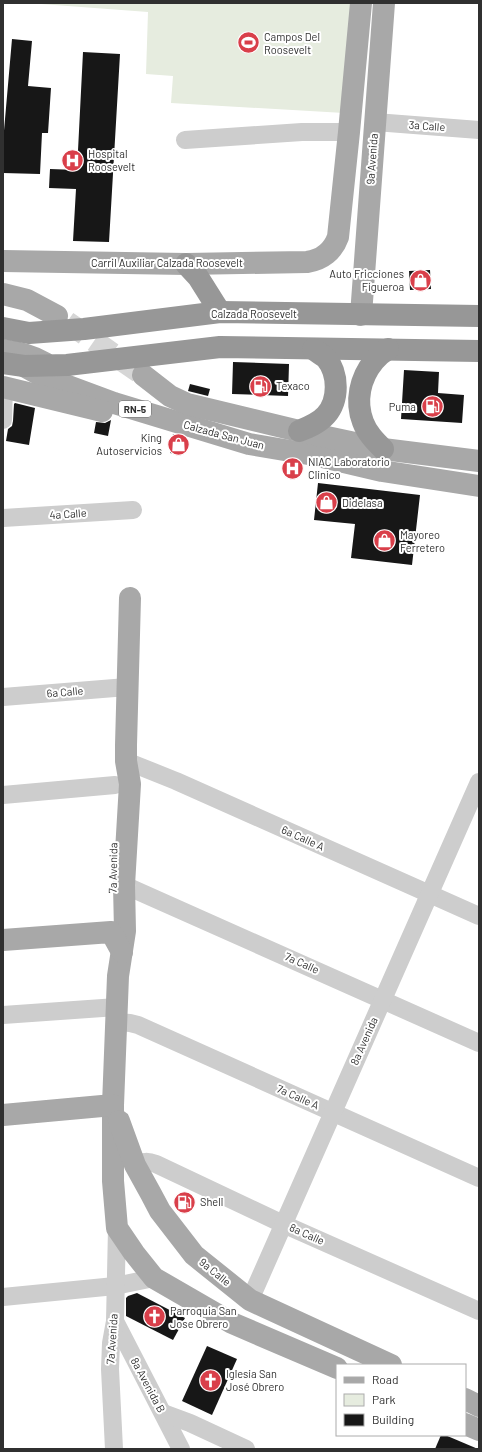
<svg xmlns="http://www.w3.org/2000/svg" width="482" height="1452" font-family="Barlow,sans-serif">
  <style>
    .green { fill: #e6ecdf }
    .building { fill: #171717 }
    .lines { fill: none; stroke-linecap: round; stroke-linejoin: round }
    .major-tunnel { stroke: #d6d6d6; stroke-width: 22; stroke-dasharray: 22 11; stroke-linecap: butt }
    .minor { stroke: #cdcdcd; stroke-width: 18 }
    .major { stroke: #a8a8a8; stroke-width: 22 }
    .highway { stroke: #979797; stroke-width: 22 }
    .labels { text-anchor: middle; stroke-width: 4; stroke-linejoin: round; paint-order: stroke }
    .shield { fill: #fff; stroke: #6e6e6e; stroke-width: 1 }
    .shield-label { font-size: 10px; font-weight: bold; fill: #303030 }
    .poi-label { font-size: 11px; fill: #303030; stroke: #fff; text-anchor: start }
    .street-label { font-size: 11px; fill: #303030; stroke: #fff }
  </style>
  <rect width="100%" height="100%" fill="#fff"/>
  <polygon class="green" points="42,3 352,3 344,113 171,103 173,76 146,74 148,12 41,4"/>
  <g class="building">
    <polygon points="12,39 32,41 28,86 51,88 48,133 42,133 40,174 3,173 3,142"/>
    <polygon points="83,52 120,54 109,242 73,241 76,189 49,188 50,169 77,170"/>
    <polygon points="430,270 431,289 410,290 409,271"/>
    <polygon points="233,362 289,364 288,396 232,394"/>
    <polygon points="404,370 439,372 438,393 464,395 462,423 401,419"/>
    <polygon points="190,384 210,389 208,396 188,391"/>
    <polygon points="15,403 35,408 29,445 6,441 8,429 12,426 13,421 14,404"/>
    <polygon points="111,420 108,436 94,433 96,422 105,423"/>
    <polygon points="173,434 185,438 182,455 170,453"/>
    <polygon points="318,483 420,495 412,565 351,558 355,524 314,520"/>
    <polygon points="137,1293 185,1318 173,1340 126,1316 126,1298 128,1296"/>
    <polygon points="207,1346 237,1359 212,1415 182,1401"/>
    <polygon points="441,1435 445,1435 478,1449 435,1449"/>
  </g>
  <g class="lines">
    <polyline class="major-tunnel" points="67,322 143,375"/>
    <g class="minor">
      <polyline points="375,122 479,130"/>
      <polyline points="185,140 302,132 349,132"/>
      <polyline points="3,420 4,387"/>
      <polyline points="3,518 133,510"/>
      <polyline points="3,697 127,687"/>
      <polyline points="126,761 176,781 479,916"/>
      <polyline points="3,795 115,785"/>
      <polyline points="124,885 479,1043"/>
      <polyline points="3,1015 117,1007"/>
      <polyline points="116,1022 130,1023 138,1025 479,1178"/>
      <path d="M 135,1165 C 143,1161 148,1161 156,1164 L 283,1224 L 479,1311"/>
      <polyline points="3,1297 115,1286 154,1278"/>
      <polyline points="250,1300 479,782"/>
      <polyline points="115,1321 181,1449"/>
      <polyline points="163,1413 190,1423 246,1449"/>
      <polyline points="114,1449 110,1369 111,1343 115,1321 117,1228"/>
    </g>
    <g class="major">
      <path d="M 3,261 L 186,264 L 307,262 C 322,260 333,251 338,237 L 349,132 L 361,3"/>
      <polyline points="3,294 27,300 57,316"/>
      <polyline points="361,315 384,3"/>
      <path d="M 3,350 C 19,352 31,355 45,363"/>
      <polyline points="24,366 44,377 114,403 249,444 314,455 382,471 479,486"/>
      <polyline points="143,375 170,396 187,404 299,431 383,449 479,461"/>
      <polyline points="3,387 102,411"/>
      <polyline points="130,598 126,745 126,761 130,784 124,885 125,931 118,976 113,1105 113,1181 117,1228 134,1253 154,1278 232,1323 337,1368"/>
      <polyline points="3,940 111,932 122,952"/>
      <polyline points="3,1115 113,1105"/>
      <polyline points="119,1121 135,1165 151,1194 160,1211 194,1255 250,1300 391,1365"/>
      <polyline points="465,1399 479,1406"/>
      <polyline points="465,1424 479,1430"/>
    </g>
    <g class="highway">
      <polyline points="186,264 198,277 220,312"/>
      <polyline points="3,328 29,333 84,329 220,312 479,316"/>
      <polyline points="3,363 24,366 67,365 220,347 479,351"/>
      <path d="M 299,431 C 309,427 319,423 326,415 C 339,400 339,374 326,358 C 322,355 317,352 313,349"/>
      <path d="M 383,449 C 375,441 367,433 363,422 C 355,401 360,378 374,361 C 378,356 383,352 388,349"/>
    </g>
  </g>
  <defs>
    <symbol id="stadium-disc" viewBox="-11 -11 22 22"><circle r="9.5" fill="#d93f4a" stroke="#fff"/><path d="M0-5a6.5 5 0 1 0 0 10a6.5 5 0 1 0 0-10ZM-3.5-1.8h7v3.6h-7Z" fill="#fff"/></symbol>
    <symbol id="hospital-disc" viewBox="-11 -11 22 22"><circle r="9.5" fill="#d93f4a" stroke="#fff"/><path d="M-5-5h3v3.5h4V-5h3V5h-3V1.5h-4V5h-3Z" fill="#fff"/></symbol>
    <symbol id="shop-disc" viewBox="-11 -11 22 22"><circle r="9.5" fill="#d93f4a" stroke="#fff"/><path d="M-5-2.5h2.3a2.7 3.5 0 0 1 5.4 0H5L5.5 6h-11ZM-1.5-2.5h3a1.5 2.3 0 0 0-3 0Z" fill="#fff"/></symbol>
    <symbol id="fuel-disc" viewBox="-11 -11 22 22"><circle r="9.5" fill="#d93f4a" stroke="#fff"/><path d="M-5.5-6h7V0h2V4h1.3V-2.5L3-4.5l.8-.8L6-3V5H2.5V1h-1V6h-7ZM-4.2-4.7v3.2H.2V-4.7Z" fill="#fff"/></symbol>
    <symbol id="church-disc" viewBox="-11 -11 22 22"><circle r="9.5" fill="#d93f4a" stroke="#fff"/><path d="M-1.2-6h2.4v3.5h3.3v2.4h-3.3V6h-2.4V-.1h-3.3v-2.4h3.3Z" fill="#fff"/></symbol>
  </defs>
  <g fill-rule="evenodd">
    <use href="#stadium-disc" x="236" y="30" width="25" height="25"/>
    <use href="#hospital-disc" x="60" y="148" width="25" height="25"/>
    <use href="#shop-disc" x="408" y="268" width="25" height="25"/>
    <use href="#fuel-disc" x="248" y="374" width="25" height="25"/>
    <use href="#fuel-disc" x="420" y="394" width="25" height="25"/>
    <use href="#shop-disc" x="166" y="432" width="25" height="25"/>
    <use href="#hospital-disc" x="280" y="456" width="25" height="25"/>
    <use href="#shop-disc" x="314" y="490" width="25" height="25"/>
    <use href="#shop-disc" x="372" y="528" width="25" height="25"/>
    <use href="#fuel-disc" x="172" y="1190" width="25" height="25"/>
    <use href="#church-disc" x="142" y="1304" width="25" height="25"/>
    <use href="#church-disc" x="198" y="1368" width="25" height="25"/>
  </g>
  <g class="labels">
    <rect class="shield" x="119" y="401" width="32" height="16" rx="3"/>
    <g class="shield-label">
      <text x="135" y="413">RN-5</text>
    </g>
    <g class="poi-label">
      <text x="264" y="41">Campos Del<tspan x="264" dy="13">Roosevelt</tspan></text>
      <text x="88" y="158">Hospital<tspan x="88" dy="13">Roosevelt</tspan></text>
      <text x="404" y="278" text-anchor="end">Auto Fricciones<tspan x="404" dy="13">Figueroa</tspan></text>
      <text x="276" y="390">Texaco</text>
      <text x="416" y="411" text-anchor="end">Puma</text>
      <text x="162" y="442" text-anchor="end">King<tspan x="162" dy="13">Autoservicios</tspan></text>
      <text x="308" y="466">NIAC Laboratorio<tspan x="308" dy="13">Clinico</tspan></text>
      <text x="342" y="507">Didelasa</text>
      <text x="400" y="539">Mayoreo<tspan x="400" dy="13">Ferretero</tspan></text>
      <text x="200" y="1206">Shell</text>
      <text x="170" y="1315">Parroquia San<tspan x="170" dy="13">Jose Obrero</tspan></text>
      <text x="226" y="1378">Iglesia San<tspan x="226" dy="13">José Obrero</tspan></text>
    </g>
    <g class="street-label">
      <text transform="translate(427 126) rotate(4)" y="4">3a Calle</text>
      <text transform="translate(372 159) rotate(-86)" y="4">9a Avenida</text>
      <text x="167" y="267">Carril Auxiliar Calzada Roosevelt</text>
      <text x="254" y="318">Calzada Roosevelt</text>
      <text transform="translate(224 435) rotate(15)" y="4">Calzada San Juan</text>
      <text transform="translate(68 514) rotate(-4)" y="4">4a Calle</text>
      <text transform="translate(65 692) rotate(-5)" y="4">6a Calle</text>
      <text transform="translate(303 838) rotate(24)" y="4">6a Calle A</text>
      <text transform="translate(113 868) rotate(-89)" y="4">7a Avenida</text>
      <text transform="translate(302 963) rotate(24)" y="4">7a Calle</text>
      <text transform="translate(364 1041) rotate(-66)" y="4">8a Avenida</text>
      <text transform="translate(298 1097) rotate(24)" y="4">7a Calle A</text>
      <text transform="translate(307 1234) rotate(24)" y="4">8a Calle</text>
      <text transform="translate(215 1272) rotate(39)" y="4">9a Calle</text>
      <text transform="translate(112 1339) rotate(-86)" y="4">7a Avenida</text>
      <text transform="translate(148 1385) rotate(62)" y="4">8a Avenida B</text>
    </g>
  </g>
  <rect width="482" height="1452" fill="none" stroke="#303030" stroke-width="8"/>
  <rect x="336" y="1364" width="130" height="72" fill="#ffffff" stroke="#acacac"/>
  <rect x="344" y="1377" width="20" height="6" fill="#a8a8a8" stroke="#acacac"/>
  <text x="372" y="1384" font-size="12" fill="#303030">Road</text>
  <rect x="344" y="1394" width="20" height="12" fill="#e6ecdf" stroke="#acacac"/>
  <text x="372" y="1404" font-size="12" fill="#303030">Park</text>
  <rect x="344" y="1414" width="20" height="12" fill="#171717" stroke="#acacac"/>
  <text x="372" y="1424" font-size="12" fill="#303030">Building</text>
</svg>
